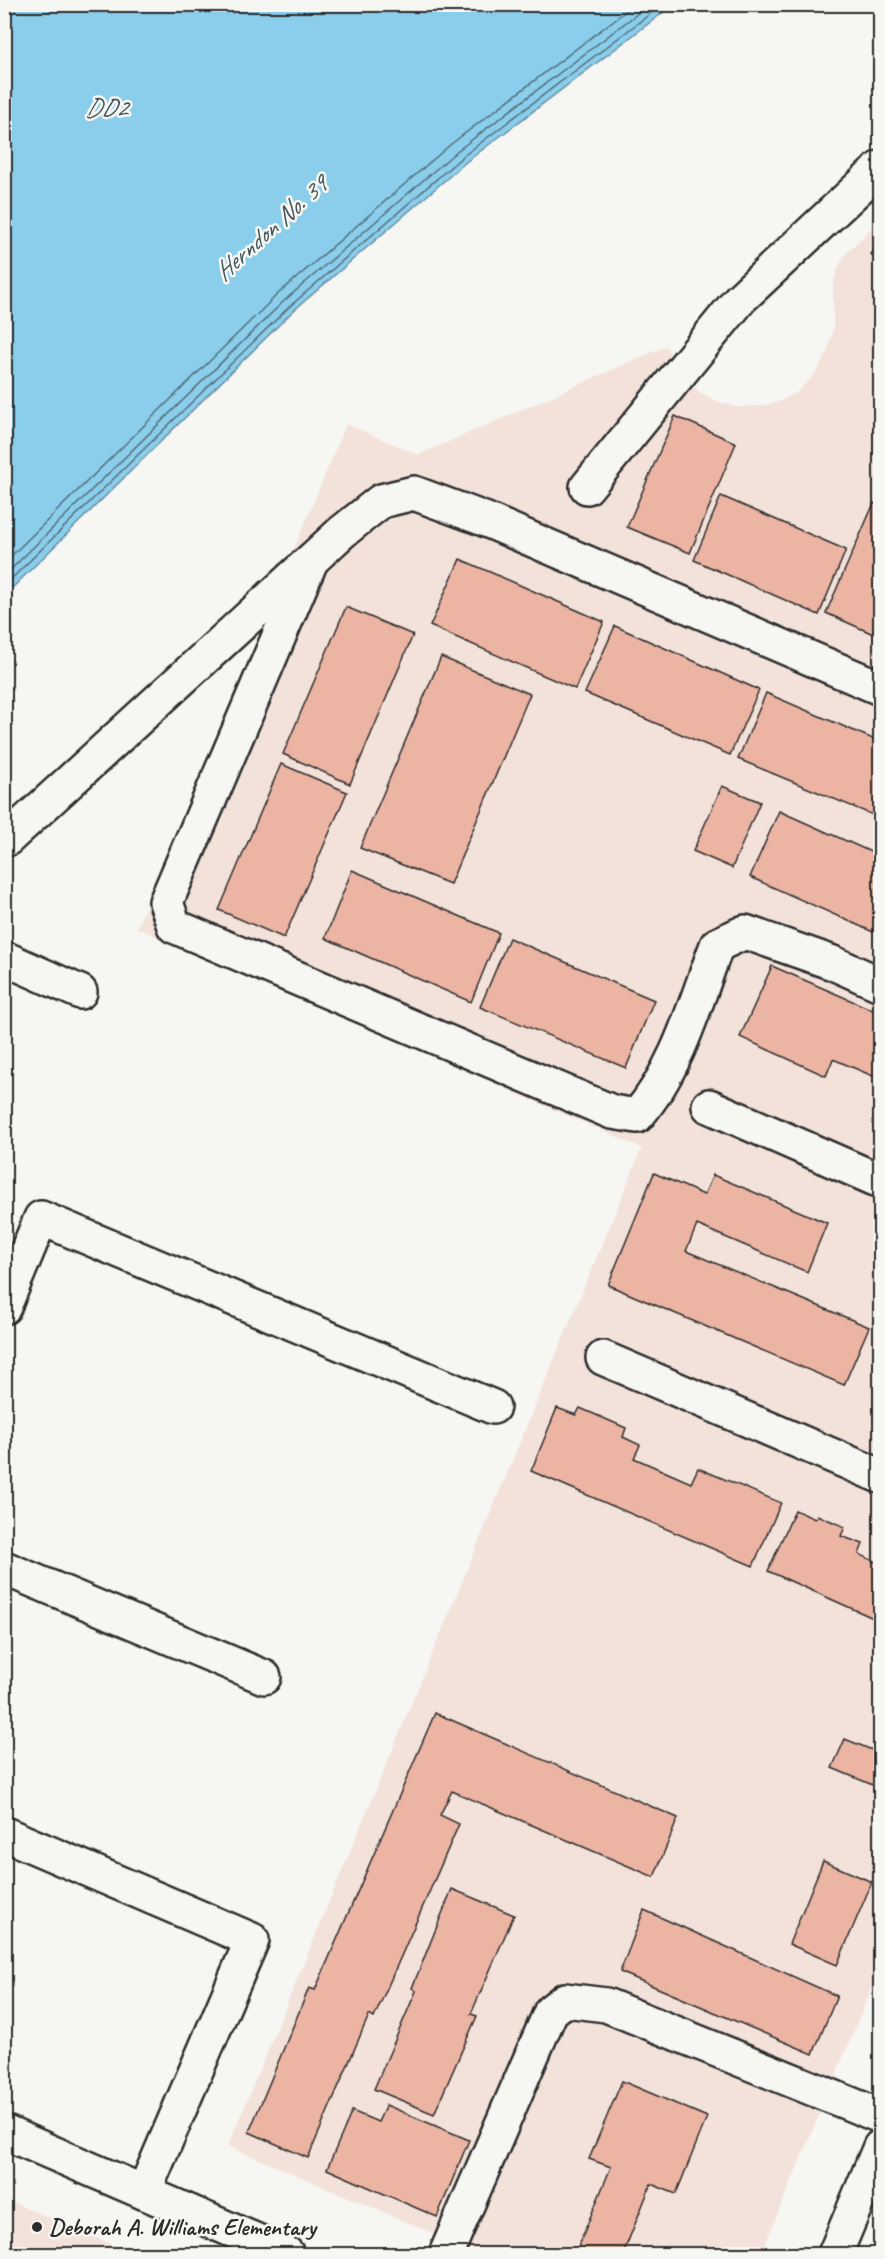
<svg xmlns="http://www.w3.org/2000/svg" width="885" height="2259" font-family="Caveat,sans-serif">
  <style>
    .built { fill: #f3e2da }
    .water { fill: #8bceec; stroke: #658d9f; stroke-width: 1.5 }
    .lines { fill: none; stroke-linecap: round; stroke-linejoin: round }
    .shore { stroke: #516c78; stroke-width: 1.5 }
    .building { fill: #ecb4a3; stroke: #2b2b2b; stroke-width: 1.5 }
    .minor-casing { stroke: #2b2b2b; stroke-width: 38 }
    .minor { stroke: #f6f6f2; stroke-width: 33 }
    .poi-dot { fill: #2b2b2b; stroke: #f6f6f2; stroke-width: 2 }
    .labels { text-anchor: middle; stroke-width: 5; stroke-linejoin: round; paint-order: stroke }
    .poi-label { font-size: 24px; font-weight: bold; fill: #2b2b2b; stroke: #f6f6f2; text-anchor: start }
    .water-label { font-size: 26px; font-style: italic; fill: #43545b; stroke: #f6f6f2 }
  </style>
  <rect width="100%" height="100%" fill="#f6f6f2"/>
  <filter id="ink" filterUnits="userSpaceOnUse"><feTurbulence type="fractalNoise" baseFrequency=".0167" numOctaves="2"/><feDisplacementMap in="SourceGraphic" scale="12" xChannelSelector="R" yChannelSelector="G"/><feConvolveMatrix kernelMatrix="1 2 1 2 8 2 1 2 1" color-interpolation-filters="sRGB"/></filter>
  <g filter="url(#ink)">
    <g class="built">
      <polygon points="880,220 880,1968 761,2254 482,2254 228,2146 642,1148 137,928 346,424 419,455 666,346 675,365 686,380 701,393 719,402 738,407 759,406 778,402 796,393 815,374 828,351 833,327 833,284 838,268 846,253"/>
      <polygon points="4,2199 5,2199 134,2254 5,2254"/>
    </g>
    <polygon class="water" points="5,4 673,4 673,5 466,162 293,311 5,595"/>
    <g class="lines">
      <g class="shore">
        <polyline points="4,563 278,294 451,144 635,4"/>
        <polyline points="4,576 284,301 457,151 650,4"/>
        <polyline points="4,586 289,307 462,157 663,4"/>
      </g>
    </g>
    <g class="building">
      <polygon points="880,245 880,264 871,254"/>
      <polygon points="675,416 736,443 690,553 627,527"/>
      <polygon points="721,496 846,550 819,615 694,560"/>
      <polygon points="874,503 880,506 880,637 826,613"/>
      <polygon points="460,559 604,622 575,689 430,626"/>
      <polygon points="346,607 413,635 350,784 283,754"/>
      <polygon points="615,626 759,690 730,755 585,693"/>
      <polygon points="441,657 530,694 450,884 360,848"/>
      <polygon points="766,693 880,742 880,818 738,759"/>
      <polygon points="281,764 347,792 284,938 219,910"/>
      <polygon points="722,786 760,802 732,868 693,851"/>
      <polygon points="779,811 880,856 880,935 750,877"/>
      <polygon points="352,870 499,933 471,1002 325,938"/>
      <polygon points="509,938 654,1000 626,1068 480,1007"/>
      <polygon points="772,966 880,1013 880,1079 833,1059 826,1076 740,1037"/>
      <polygon points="654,1173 704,1195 713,1175 827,1223 807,1272 697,1225 686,1251 869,1327 844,1385 608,1285"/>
      <polygon points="557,1408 576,1415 580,1408 626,1428 623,1437 640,1445 634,1458 691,1483 698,1468 781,1503 753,1566 531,1471"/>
      <polygon points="795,1510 815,1519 817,1515 845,1527 841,1536 863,1544 859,1554 880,1564 880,1621 768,1571"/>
      <polygon points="880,1700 880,1718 874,1715"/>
      <polygon points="435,1713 678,1818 654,1877 452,1791 440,1815 459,1824 374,2018 369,2015 308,2158 249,2132 309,1988 315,1990"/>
      <polygon points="880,1731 880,1788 832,1768 845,1739 872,1750"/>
      <polygon points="823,1861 872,1882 837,1965 789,1944"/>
      <polygon points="452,1889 514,1915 471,2014 477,2016 434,2114 374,2089 416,1991 412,1988"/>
      <polygon points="644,1910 837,1996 813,2054 620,1972"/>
      <polygon points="622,2081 707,2117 676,2194 651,2184 623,2254 575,2254 611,2167 589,2159"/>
      <polygon points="386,2105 469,2140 437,2217 327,2169 352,2111 378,2122"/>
    </g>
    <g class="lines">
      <defs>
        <g id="minor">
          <polyline points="587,487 740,299 880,168"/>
          <path d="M 311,561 L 166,902 L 174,926 L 612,1112 L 637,1116 C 678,1069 695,1003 717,945 L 745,932 L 833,963 L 880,984"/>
          <polyline points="7,839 342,532 381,501 414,493 484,519 880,688"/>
          <polyline points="4,958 80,992"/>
          <polyline points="709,1106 880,1181"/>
          <polyline points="4,1307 41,1218 493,1407"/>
          <polyline points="603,1358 880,1476"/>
          <polyline points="4,1568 264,1677"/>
          <polyline points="7,1835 252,1940 144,2192"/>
          <polyline points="4,2132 287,2254"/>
          <polyline points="446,2254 551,2011 565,2000 606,2005 880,2116"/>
          <polyline points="835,2254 880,2147"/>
        </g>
      </defs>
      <use href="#minor" class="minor-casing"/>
      <use href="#minor" class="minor"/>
    </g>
  </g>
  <circle class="poi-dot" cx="37" cy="2227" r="6"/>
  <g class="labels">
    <g class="poi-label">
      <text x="49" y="2235">Deborah A. Williams Elementary</text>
    </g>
    <g class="water-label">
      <text x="106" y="116">DD2</text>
      <text transform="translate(270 228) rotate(-42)" y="9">Herndon No. 39</text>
    </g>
  </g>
  <rect width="885" height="2259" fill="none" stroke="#f6f6f2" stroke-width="24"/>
  <rect x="12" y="12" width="861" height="2235" fill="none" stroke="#2b2b2b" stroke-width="2" filter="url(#ink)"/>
</svg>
